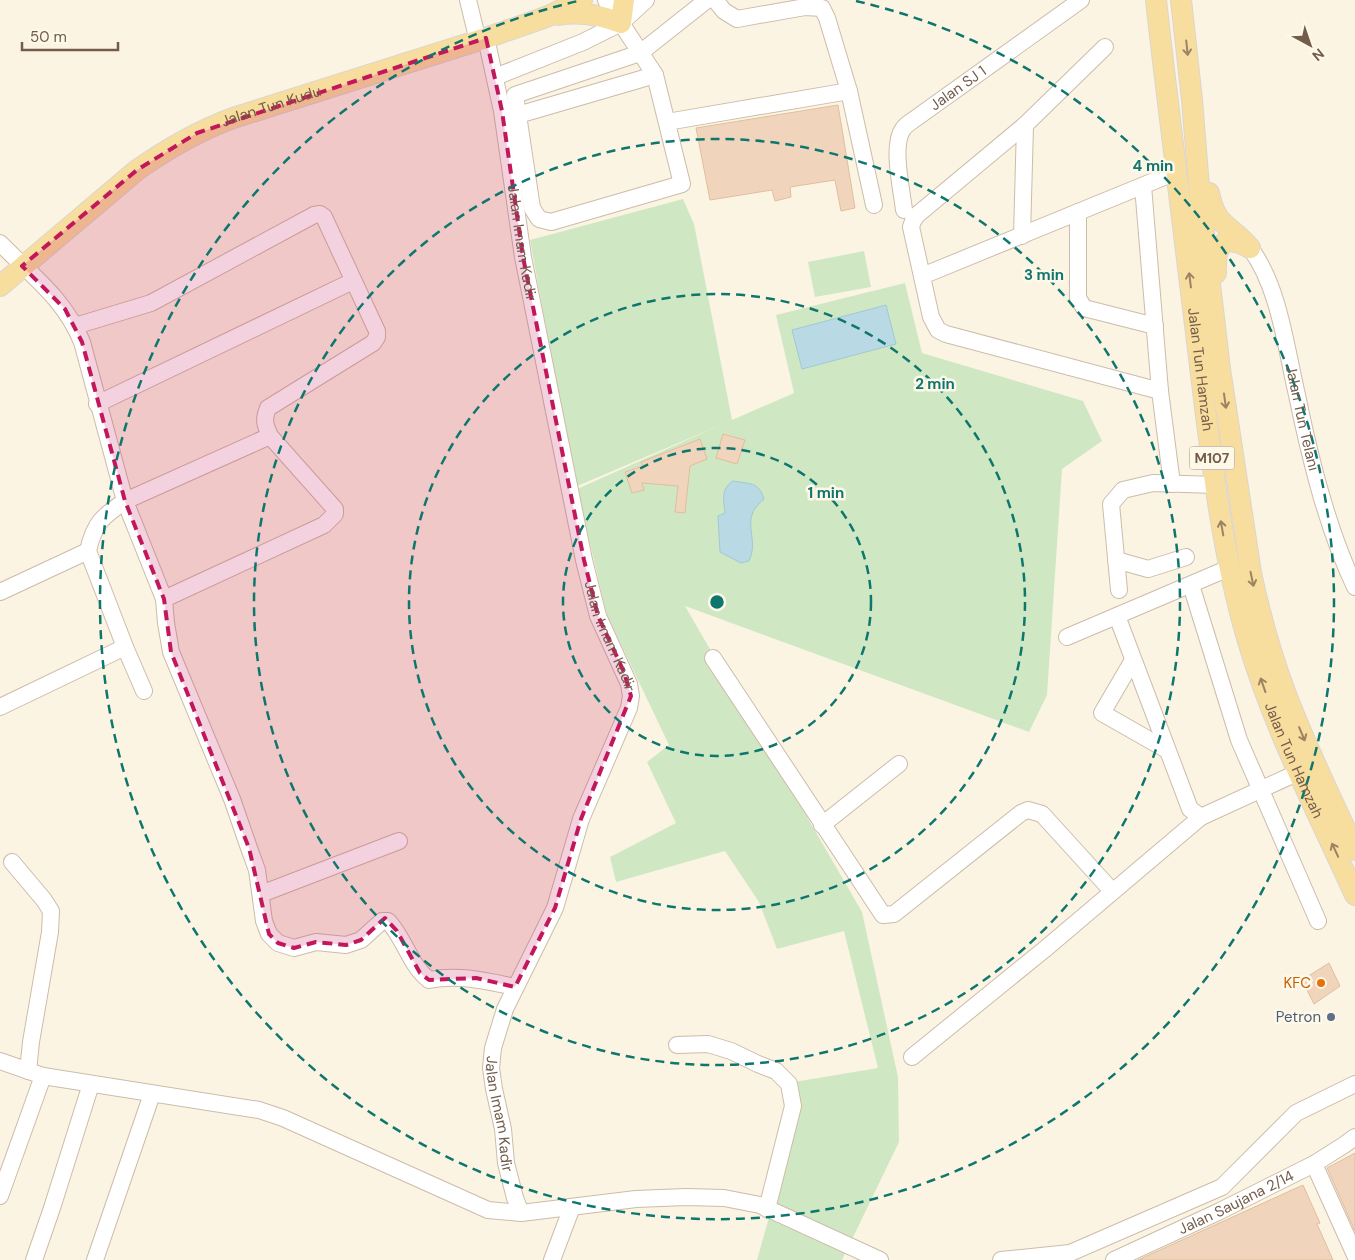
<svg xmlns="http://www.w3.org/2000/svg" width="1355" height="1260" font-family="'DM Sans',sans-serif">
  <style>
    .green { fill: #cfe8c3 }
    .water { fill: #b9dae4; stroke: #9fc9d5 }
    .building { fill: #f0d5bc; stroke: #e2bd9d }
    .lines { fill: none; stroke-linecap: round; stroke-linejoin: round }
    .minor-casing { stroke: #ccbcaa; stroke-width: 18 }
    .major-casing { stroke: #dbd5d0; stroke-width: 22 }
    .minor { stroke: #fff; stroke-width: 16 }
    .major { stroke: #f8de9e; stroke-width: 20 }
    .oneway { stroke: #9b8363 }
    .marked { fill: #c2185b; fill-opacity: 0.2; stroke: #c2185b; stroke-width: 4; stroke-dasharray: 10 6; stroke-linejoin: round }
    .ring { fill: none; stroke: #0f766e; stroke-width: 2.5; stroke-dasharray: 9 6 }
    .food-dot { fill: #e8710a; stroke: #fef8e9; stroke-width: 2 }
    .service-dot { fill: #5c6f8a; stroke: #fef8e9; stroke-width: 2 }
    .labels { text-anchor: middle; stroke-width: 5; stroke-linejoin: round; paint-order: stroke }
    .shield { fill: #fef8e9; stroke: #9d8b7a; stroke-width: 1 }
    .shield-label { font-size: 14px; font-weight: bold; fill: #735c4a }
    .street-label { font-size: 15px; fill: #735c4a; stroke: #fef8e9 }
    .food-label { font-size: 15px; fill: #c56008; stroke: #fef8e9; text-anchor: end }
    .service-label { font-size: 15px; fill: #4e5e75; stroke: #fef8e9; text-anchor: end }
    .centre { fill: #0f766e; stroke: #fef8e9; stroke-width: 2.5 }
    .ring-label { font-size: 15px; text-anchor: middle; font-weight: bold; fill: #0f766e; stroke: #fef8e9; stroke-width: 5; stroke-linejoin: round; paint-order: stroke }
  </style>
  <rect width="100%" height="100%" fill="#fbf4e3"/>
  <g class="green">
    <polygon points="683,199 694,224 732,420 794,393 776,315 905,283 922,353 1083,401 1102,441 1062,469 1047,695 1029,732 685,606 862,912 898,1077 899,1142 842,1260 757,1260 800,1107 794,1082 878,1068 844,931 777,949 759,902 725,851 616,882 610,857 676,823 647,762 669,745 607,615 577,489 723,424 575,487 530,240"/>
    <polygon points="864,251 871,287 815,297 808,262"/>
  </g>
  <g class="water">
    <polygon points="886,305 896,344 802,369 792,330"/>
    <path d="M 733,481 C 748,484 759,481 764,499 C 760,503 755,507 753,512 C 746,527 758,543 749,561 L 741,563 L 720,552 L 718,516 L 725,513 C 724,501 720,489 733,481 Z"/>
  </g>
  <g class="building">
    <polygon points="838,105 855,208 841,211 835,180 790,187 791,197 775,201 772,190 710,200 696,128"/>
    <polygon points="723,434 745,440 737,464 716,458"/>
    <polygon points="700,439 707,459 690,466 685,513 675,512 678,486 642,483 644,490 632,493 625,472 643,466 641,462"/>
    <polygon points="1329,963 1340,986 1314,1004 1302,980"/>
    <polygon points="1355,1153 1355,1231 1327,1168"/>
    <polygon points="1303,1185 1320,1223 1317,1224 1333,1260 1138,1260"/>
  </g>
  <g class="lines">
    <defs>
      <g id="minor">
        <polyline points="468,0 478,41"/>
        <polyline points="606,0 655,75 682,184 551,222 539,219 532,208 515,95 640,53 707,0"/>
        <polyline points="715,0 724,11 737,19 805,7 822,8 827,18 849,91 874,205"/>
        <path id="s1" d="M 486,38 L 502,111 L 523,257 L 584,560 L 598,616 L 629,684 L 631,696 L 629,708 L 581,819 L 555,908 L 505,1009 L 493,1048 L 491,1068 L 494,1089 L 503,1129 L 506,1163 L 515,1198 L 521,1213"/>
        <polyline points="1105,47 1025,125 917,215 913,221 911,227 931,317 938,330 946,334 1160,391"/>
        <polyline points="495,77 583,42 621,23 646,0"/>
        <polyline points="518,115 655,75"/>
        <polyline points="667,122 849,91"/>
        <polyline points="1143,186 1160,391 1172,484"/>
        <path id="s2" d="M 904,210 C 902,191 891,145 903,129 C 905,126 909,123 912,121 L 1081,0"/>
        <polyline points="1078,212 1078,298 1084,308 1155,326"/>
        <polyline points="1022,236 1025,125"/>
        <path d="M 0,243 C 32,276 64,298 82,342 L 125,501 L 164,599 L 166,623 L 171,652 L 232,799 L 249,848 L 257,870 L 264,921 L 269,934 L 278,943 L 294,948 L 316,942 L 346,945 L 361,940 L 382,921 L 388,921 C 405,939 409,964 429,980 C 459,974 486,981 515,987"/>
        <path id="s3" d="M 1250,248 C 1279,286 1286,348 1297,395 C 1310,458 1327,528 1355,587"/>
        <polyline points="922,276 1176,172"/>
        <path d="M 75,326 L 151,303 L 314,215 L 320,214 L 324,217 L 377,331 L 377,337 L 373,343 L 268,408 C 263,420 265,425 270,436 L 335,509 L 335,514 L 324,525 L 164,599"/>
        <polyline points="97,404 353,281"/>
        <polyline points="1116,560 1148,569 1186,557"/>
        <polyline points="1191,585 1239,740 1318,921"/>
        <polyline points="1119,590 1111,504 1123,490 1153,483 1216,485"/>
        <polyline points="0,592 88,551"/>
        <polyline points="1117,616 1190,809 1201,817"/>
        <polyline points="1067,637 1229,568"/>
        <polyline points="713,658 883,915 894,914 1021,813 1028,810 1042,814 1112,891"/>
        <polyline points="1133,660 1102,713 1167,750"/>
        <path d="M 144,691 L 125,647 L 88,551 C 94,523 103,516 125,501 L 270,436"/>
        <polyline points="0,707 125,647"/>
        <polyline points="822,825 899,764"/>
        <polyline points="12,862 44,900 51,911 50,932 31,1042 28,1071"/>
        <polyline points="261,894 399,841"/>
        <polyline points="677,1045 708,1044 731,1051 758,1064 776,1071 789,1084 793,1106 767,1209"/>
        <polyline points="912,1057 1045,949 1201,817 1299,772"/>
        <polyline points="0,1061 43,1076 259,1110 283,1118 488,1210 521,1213 636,1199 686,1197 724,1198 760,1205 880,1260"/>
        <polyline points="1314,1164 1355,1255"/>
        <polyline points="0,1196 43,1076"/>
        <polyline points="34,1260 52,1208 91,1084"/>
        <polyline points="95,1260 152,1094"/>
        <polyline points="552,1260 572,1207"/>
        <polyline points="1001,1260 1070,1253 1222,1187 1296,1113 1355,1084"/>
        <path id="s4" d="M 1114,1260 L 1218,1212 L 1314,1164 L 1344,1145 L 1355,1137"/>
      </g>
      <g id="major">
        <path id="s5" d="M 1156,0 C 1169,117 1184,234 1198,350 C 1210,447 1220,545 1247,638 C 1273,727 1317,811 1355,895"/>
        <path d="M 1181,0 L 1192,100 L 1200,199 L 1220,369 L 1251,573 C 1260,615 1272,658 1287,697 C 1307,749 1332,800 1355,850"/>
        <path d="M 558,15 C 580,11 601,15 621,23 L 624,0"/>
        <path d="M 1209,193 C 1216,228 1230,224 1250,248"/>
        <path d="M 1216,273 C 1215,245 1223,233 1250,248"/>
        <path id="s6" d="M 0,286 L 137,170 C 167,149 198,131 233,118 L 486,38 L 546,17 L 582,0"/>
      </g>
    </defs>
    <use href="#minor" class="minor-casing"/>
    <use href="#major" class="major-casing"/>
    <use href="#minor" class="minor"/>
    <use href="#major" class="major"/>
  </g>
  <defs><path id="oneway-shaft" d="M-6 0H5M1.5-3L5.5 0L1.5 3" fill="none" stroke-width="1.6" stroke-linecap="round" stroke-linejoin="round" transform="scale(1.25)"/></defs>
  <g class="oneway">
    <use href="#oneway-shaft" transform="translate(1187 48) rotate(84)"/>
    <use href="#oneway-shaft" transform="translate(1190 280) rotate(-97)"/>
    <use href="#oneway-shaft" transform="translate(1225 401) rotate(82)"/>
    <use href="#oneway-shaft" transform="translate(1222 528) rotate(-100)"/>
    <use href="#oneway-shaft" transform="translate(1252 579) rotate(78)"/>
    <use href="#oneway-shaft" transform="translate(1263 685) rotate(-109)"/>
    <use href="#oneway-shaft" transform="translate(1302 734) rotate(67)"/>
    <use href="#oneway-shaft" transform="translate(1335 850) rotate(-115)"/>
  </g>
  <path class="marked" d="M 486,38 L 502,111 L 523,257 L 584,560 L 598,616 L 624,672 L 631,696 L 581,819 L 555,908 L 515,987 L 476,978 L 429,980 L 420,973 L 397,931 L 385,918 L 361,940 L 346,945 L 316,942 L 294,948 L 278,943 L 269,934 L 249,848 L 171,652 L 164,599 L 125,501 L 82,342 L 65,309 L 22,266 L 137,170 L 197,133 Z"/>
  <g class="ring">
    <circle cx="717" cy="602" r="154"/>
    <circle cx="717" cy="602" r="308"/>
    <circle cx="717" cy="602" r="463"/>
    <path d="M856 1A617 617 0 1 1 578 1"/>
  </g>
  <circle class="food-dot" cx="1321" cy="983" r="5"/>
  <circle class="service-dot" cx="1331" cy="1017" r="5"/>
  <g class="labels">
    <rect class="shield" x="1189.5" y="446.5" width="45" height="23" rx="4"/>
    <g class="shield-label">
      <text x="1212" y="463">M107</text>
    </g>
    <g class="street-label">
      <text dy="5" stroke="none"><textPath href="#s2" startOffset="151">Jalan SJ 1</textPath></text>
      <text dy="5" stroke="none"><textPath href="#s6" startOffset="329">Jalan Tun Kudu</textPath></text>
      <text dy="5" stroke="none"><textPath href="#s1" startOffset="208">Jalan Imam Kadir</textPath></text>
      <text dy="5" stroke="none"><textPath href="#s5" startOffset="372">Jalan Tun Hamzah</textPath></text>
      <text dy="5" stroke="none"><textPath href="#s3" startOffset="179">Jalan Tun Telani</textPath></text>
      <text dy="5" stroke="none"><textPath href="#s1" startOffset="612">Jalan Imam Kadir</textPath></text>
      <text dy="5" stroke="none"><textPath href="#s5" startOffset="776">Jalan Tun Hamzah</textPath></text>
      <text dy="5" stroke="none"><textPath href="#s1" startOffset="1122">Jalan Imam Kadir</textPath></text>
      <text dy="5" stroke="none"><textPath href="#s4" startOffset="135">Jalan Saujana 2/14</textPath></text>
    </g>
    <g class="food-label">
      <text x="1311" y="988">KFC</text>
    </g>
    <g class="service-label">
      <text x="1321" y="1022">Petron</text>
    </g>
  </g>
  <circle cx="717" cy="602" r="8" class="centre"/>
  <g class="ring-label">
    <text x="1153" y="171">4 min</text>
    <text x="1044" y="280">3 min</text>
    <text x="935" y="389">2 min</text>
    <text x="826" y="498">1 min</text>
  </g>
  <g transform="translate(1310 45) rotate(140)" stroke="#fef8e9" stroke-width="4" paint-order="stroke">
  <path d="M0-4L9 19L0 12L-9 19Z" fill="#735c4a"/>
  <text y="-8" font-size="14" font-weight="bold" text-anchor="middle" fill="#735c4a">N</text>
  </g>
  <path d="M22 42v8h96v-8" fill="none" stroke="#735c4a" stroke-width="2.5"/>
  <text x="30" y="42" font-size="15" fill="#735c4a" stroke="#fef8e9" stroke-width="4" paint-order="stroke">50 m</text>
</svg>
